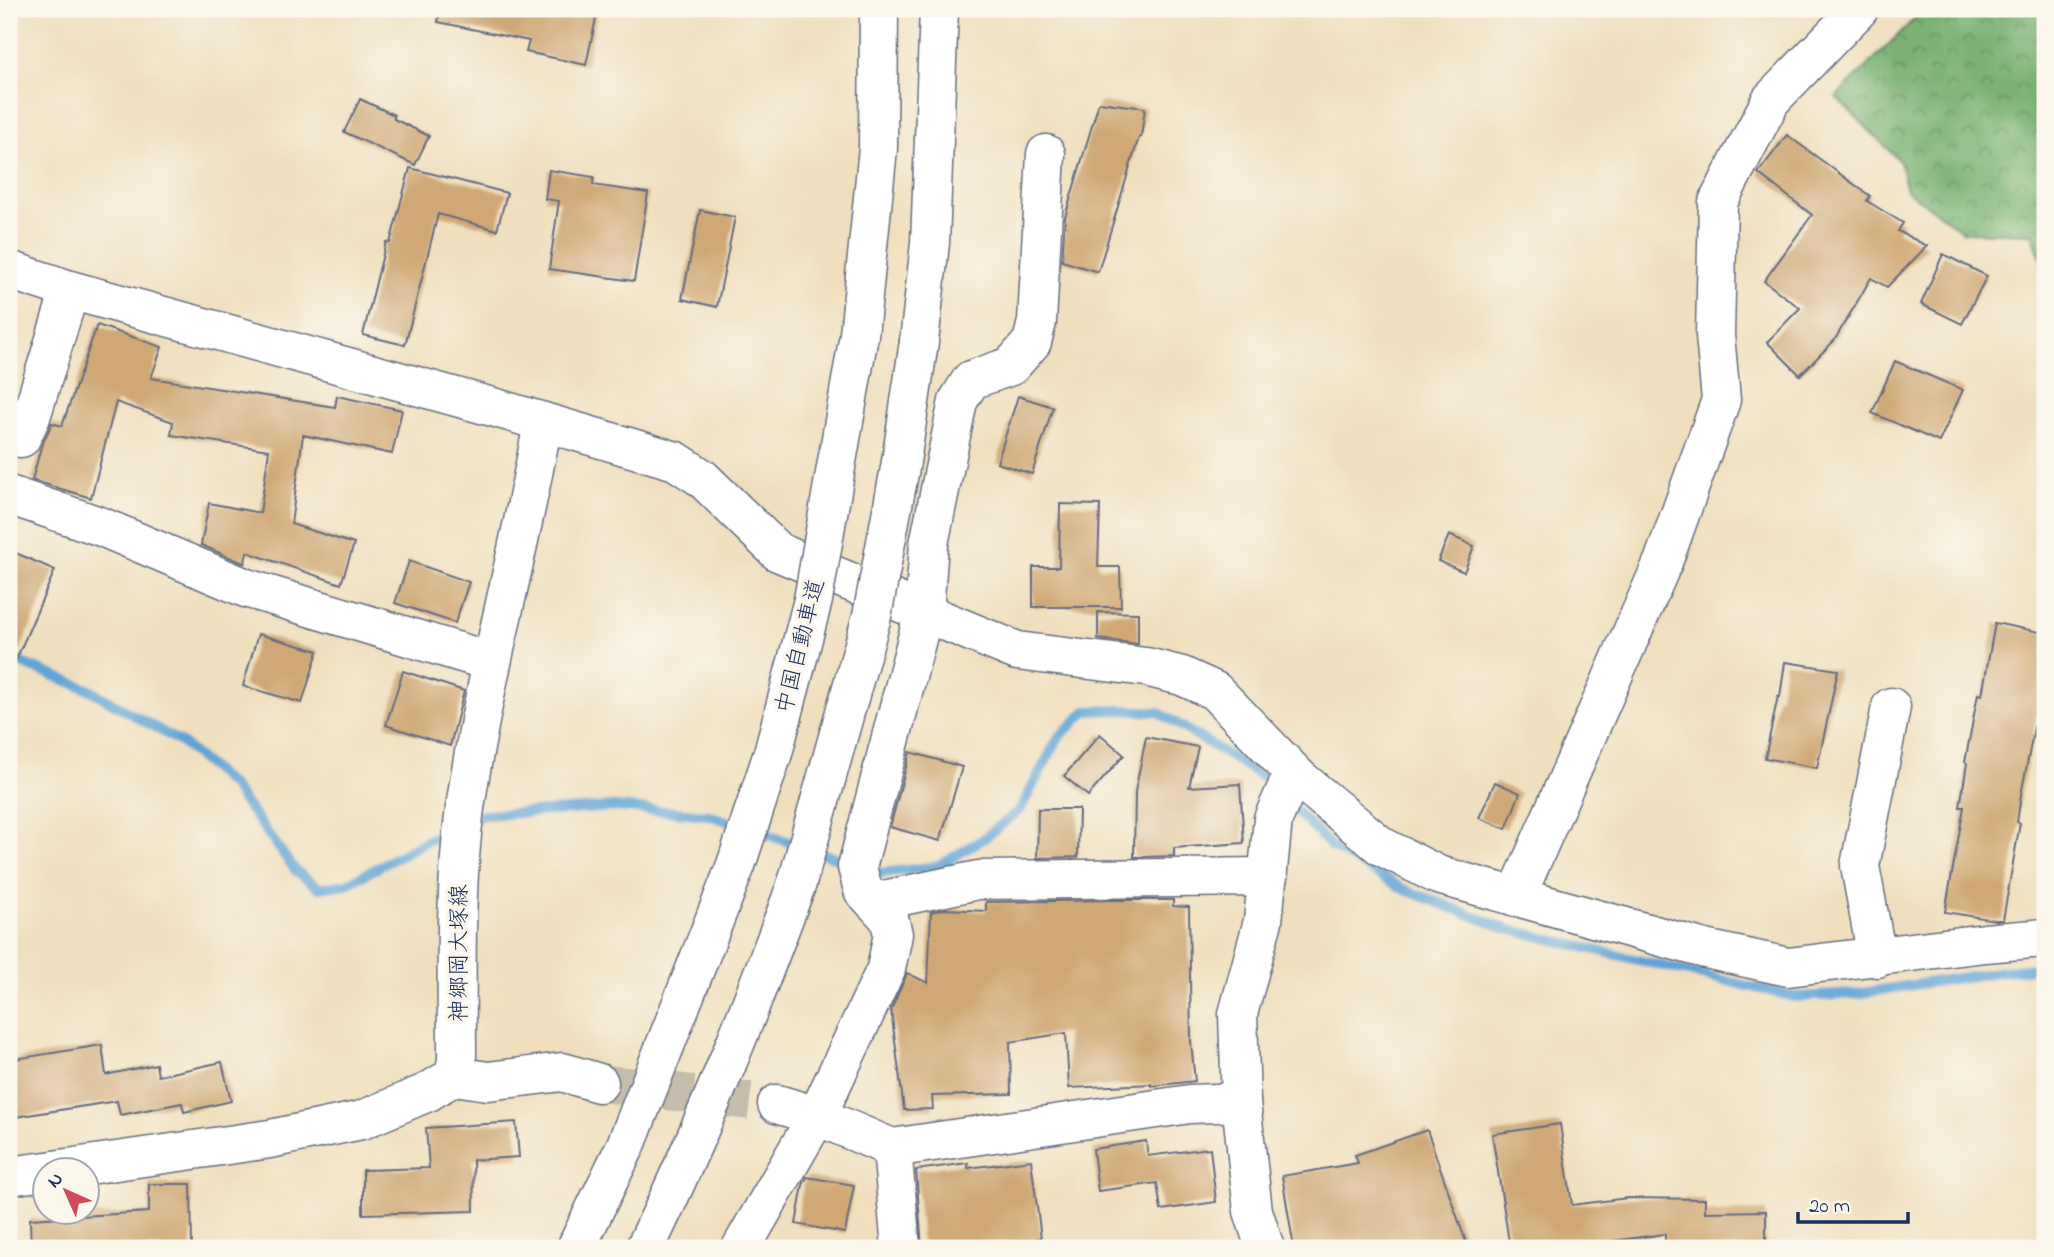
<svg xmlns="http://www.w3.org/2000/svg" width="2054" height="1257" font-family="'Indie Flower','Klee One',sans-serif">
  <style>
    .forest { fill: url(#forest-crowns); stroke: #4a7068; stroke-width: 2 }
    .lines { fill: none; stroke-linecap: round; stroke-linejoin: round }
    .stream { stroke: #61a4d5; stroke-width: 10 }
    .building { fill: #cfa876 }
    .minor-tunnel { stroke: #c5bcab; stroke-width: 38; stroke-dasharray: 38 19; stroke-linecap: butt }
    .minor-casing { stroke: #666d80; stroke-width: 41 }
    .highway-casing { stroke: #666d80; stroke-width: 41 }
    .minor { stroke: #fff; stroke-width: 38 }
    .highway { stroke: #fff; stroke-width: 38 }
    .highway-bridge-casing { stroke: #666d80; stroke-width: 41; stroke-linecap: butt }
    .highway-bridge { stroke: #fff; stroke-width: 38 }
    .labels { text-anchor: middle; stroke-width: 7; stroke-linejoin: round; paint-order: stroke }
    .street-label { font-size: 23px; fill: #1b2f5e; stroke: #fbf7ec }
  </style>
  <defs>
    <pattern id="forest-crowns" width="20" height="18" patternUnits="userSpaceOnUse" patternTransform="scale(1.75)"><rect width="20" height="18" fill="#79b271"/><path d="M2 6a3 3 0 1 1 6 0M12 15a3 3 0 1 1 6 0" fill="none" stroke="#629160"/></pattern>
  </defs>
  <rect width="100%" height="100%" fill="#fbf7ec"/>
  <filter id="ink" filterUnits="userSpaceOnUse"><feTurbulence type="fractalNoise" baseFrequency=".0143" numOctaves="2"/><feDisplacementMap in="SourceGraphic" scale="14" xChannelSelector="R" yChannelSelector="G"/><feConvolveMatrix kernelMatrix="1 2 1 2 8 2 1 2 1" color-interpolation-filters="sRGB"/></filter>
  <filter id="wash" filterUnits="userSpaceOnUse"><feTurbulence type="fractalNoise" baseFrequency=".00686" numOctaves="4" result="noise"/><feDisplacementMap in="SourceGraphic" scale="28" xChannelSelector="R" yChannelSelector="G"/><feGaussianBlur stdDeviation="1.57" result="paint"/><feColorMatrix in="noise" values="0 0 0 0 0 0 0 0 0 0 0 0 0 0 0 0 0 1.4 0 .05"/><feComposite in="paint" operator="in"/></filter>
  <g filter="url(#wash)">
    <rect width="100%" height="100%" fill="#f0dfbe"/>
    <polygon class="forest" points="1924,9 2045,9 2045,270 2032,234 1964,232 1907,191 1900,161 1836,97"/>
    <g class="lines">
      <g class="stream">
        <polyline points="9,658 90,690 182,743 232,786 296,871 319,888 347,884 454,826"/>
        <polyline points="472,819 484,815 615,807 709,815 881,873 938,866 983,839 1020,810 1058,738 1086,711 1124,710 1158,712 1260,775 1332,847 1403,889 1507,929 1794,997 1856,994 1997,972 2045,967"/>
      </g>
    </g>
    <g id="blocks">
      <g class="building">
        <polygon points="440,9 598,9 586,65 526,52 529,41 438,22"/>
        <polygon points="360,99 394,115 394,119 429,136 415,165 344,132"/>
        <polygon points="1099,102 1145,108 1141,137 1139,137 1098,272 1062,261 1065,217"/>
        <polygon points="1787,135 1870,196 1867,201 1903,223 1898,231 1927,246 1887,287 1871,278 1834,341 1800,375 1767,342 1800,308 1764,281 1812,215 1758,173"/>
        <polygon points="410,168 507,193 497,230 438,214 405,345 363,335 386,242 390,243"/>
        <polygon points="549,170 594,177 593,185 648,193 634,281 549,269 559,201 545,199"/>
        <polygon points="700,210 735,217 717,307 682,299"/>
        <polygon points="1943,254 1987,276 1962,324 1921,304"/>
        <polygon points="97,325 162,347 151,378 335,407 337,396 402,410 392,454 303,435 291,524 354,544 341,584 247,552 245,563 243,563 201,545 209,503 260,513 269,450 171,435 173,422 116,402 91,498 32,480 41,447 52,423 62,426"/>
        <polygon points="1895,361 1963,390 1939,442 1872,413"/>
        <polygon points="1018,396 1053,407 1032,474 997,463"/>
        <polygon points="1060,504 1100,505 1098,567 1120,567 1121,607 1033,607 1033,567 1059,567"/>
        <polygon points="1449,535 1474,546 1464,572 1438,561"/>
        <polygon points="9,550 55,570 9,676"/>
        <polygon points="409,561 469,582 455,623 395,603"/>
        <polygon points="1098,612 1138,613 1138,644 1098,639"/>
        <polygon points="1995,623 2045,633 2045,699 2040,698 2021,795 2017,822 2020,823 2003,920 1995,920 1945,912 1964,807 1960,807 1967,763 1965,762 1978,694 1982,695"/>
        <polygon points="258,634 318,651 302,703 243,686"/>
        <polygon points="1785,662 1838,670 1817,768 1765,758 1778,696 1780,697"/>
        <polygon points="403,671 464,691 450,746 386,725"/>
        <polygon points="1100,734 1124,755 1088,796 1064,776"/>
        <polygon points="1146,737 1198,747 1189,787 1240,784 1244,843 1174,848 1174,856 1134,857 1135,792"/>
        <polygon points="910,752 962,767 940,841 890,827"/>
        <polygon points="1495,782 1520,793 1506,829 1479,818"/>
        <polygon points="1038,809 1079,809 1078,857 1037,858"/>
        <polygon points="1113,900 1173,900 1173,906 1189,907 1191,1042 1195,1081 1151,1086 1151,1084 1069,1088 1066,1033 1010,1042 1011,1094 932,1096 933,1109 904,1110 891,1010 907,973 928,983 931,912 945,909 986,911 986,902"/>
        <polygon points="102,1045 106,1075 156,1064 158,1076 222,1062 231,1101 184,1112 182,1103 120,1115 117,1101 9,1118 9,1060"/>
        <polygon points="516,1122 519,1157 473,1160 474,1211 363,1214 363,1170 429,1168 426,1128"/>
        <polygon points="1560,1124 1572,1205 1628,1198 1705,1199 1705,1212 1766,1211 1766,1248 1665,1248 1665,1234 1582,1245 1582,1248 1510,1248 1492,1134"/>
        <polygon points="1427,1130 1468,1248 1294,1248 1282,1176 1358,1163 1355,1155"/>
        <polygon points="1146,1141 1148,1156 1210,1148 1216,1202 1161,1210 1157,1183 1098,1191 1093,1149"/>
        <polygon points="1031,1160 1041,1238 978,1246 979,1248 922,1248 916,1170 968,1163 968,1168"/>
        <polygon points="807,1177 854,1185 845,1233 796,1224 803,1185"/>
        <polygon points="149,1184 191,1184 192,1248 31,1248 30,1219 149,1212"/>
      </g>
    </g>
  </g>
  <g filter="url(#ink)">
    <use href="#blocks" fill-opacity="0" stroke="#666d80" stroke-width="2"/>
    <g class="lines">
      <polyline class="minor-tunnel" points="599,1083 777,1104"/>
      <defs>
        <g id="minor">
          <polyline points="9,270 70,290 496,408 676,461 702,478 778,552 1017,651 1146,667 1182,676 1215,691 1299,778 1381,846 1438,875 1705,949 1788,967 1985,943 2045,938"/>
          <polyline points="9,436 21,438 31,417 70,290"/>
          <polyline points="9,495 102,527 246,588 492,662"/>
          <polyline points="1516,897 1663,562 1721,400 1715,335 1718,202 1771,100 1859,9"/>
          <polyline points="874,902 978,880 1268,877"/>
          <polyline points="1877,958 1860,866 1891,707"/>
          <polyline points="454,1076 488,1081 562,1072 599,1083"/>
          <polyline points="777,1104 817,1116 892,1148 901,1248"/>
          <polyline points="892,1148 1190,1104 1241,1102"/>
          <path d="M 53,1170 L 270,1139 L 362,1120 L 428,1092 L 454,1076 L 457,1059 C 457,975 454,891 465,808 C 484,678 520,551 543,422"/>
          <polyline points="9,1176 46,1171"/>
          <polyline points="741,1248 817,1116 886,969 893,934 889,918 863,890 857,867 924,612 929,544 958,401 971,380 1011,366 1032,342 1037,322 1046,154"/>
          <polyline points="1265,1248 1253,1211 1241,1102 1238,1014 1263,921 1273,819 1288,785 1299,778"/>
        </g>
        <g id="highway">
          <polyline points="859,335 878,148 879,9"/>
          <polyline points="919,342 930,243 939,9"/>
          <polyline points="576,1248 626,1145 736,865"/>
          <path d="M 645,1248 C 703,1129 751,1007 797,883"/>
        </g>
      </defs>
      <use href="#minor" class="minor-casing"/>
      <use href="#highway" class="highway-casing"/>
      <use href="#minor" class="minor"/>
      <use href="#highway" class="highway"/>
      <defs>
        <g id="highway-bridge">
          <polyline points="736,865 773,753 813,600 859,335"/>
          <polyline points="797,883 872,616 900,468 919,342"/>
        </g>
      </defs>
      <use href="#highway-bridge" class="highway-bridge-casing"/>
      <use href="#highway-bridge" class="highway-bridge"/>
    </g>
  </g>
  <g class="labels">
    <g class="street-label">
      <text transform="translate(799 646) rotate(-76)" y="8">中国自動車道</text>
      <text transform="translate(458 953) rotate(-90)" y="8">神郷岡大塚線</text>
    </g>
  </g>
  <rect width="2054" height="1257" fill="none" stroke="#fbf7ec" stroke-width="35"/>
  <g transform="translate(66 1191) rotate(315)"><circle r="33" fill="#fbf7ec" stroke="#a1a7b3" stroke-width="2"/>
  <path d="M0-5L12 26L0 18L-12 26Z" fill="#d1495b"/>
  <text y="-10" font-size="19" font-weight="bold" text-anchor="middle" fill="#1b2f5e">N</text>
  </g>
  <path d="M1798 1212v10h110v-10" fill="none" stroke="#1b2f5e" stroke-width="3.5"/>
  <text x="1809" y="1212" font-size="21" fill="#1b2f5e" stroke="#fbf7ec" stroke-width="5" paint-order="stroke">20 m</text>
</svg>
